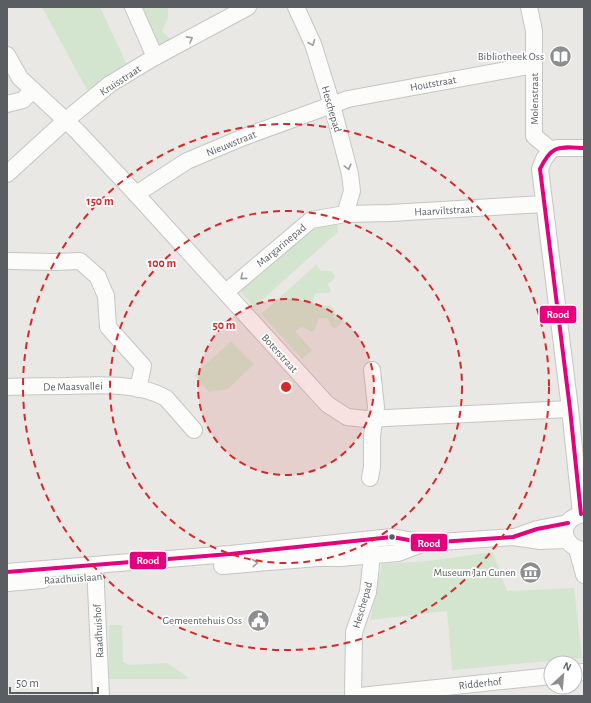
<svg xmlns="http://www.w3.org/2000/svg" width="591" height="703" font-family="'Alegreya Sans',sans-serif">
  <style>
    .green { fill: #d3e5cf }
    .lines { fill: none; stroke-linecap: round; stroke-linejoin: round }
    .minor-casing { stroke: #c5c5c5; stroke-width: 18 }
    .minor { stroke: #fcfcfb; stroke-width: 16 }
    .bus-1-casing { stroke: #fff; stroke-width: 7 }
    .bus-1 { stroke: #e5007d; stroke-width: 4 }
    .oneway { stroke: #9b9d9f }
    .ring { fill: none; stroke: #d62828; stroke-width: 2; stroke-dasharray: 7 5 }
    .bus-dot { fill: #5a5e62; stroke: #fff; stroke-width: 1.5 }
    .labels { text-anchor: middle; stroke-width: 3.5; stroke-linejoin: round; paint-order: stroke }
    .poi-label { font-size: 11px; fill: #5a5e62; stroke: #fff; text-anchor: end }
    .street-label { font-size: 11px; fill: #5a5e62; stroke: #fff }
    .centre { fill: #d62828; stroke: #fff; stroke-width: 2 }
    .ring-label { font-size: 12px; text-anchor: middle; font-weight: bold; fill: #d62828; stroke: #fff; stroke-width: 3.5; stroke-linejoin: round; paint-order: stroke }
    .line-badge { stroke: #fff; stroke-width: 1.5 }
    .badge-label { font-size: 11px; text-anchor: middle; font-weight: bold; fill: #fff }
  </style>
  <rect width="100%" height="100%" fill="#e9e8e4"/>
  <g class="green">
    <polygon points="42,7 100,7 128,67 87,90"/>
    <polygon points="136,7 168,7 168,18 162,31 172,41 158,49"/>
    <polygon points="337,223 338,232 254,307 239,290 309,229"/>
    <polygon points="317,264 318,268 321,271 331,271 335,276 335,278 328,284 331,291 330,293 316,293 313,299 314,303 317,307 330,305 335,310 335,313 333,317 334,319 341,320 342,322 335,329 331,326 327,318 319,318 314,331 312,332 302,327 295,331 312,350 302,359 261,314"/>
    <polygon points="231,341 254,364 228,389 209,392 194,375"/>
    <polygon points="493,552 507,591 574,588 582,658 452,670 447,611 370,620 382,564 429,561"/>
    <polygon points="109,625 122,625 123,662 129,665 167,663 186,676 188,679 109,679"/>
  </g>
  <g class="lines">
    <defs>
      <g id="minor">
        <polyline points="133,7 155,57"/>
        <polyline points="296,7 313,44 332,105 350,174 352,191 345,214"/>
        <polyline points="529,7 534,31 534,136 551,150"/>
        <polyline points="7,55 20,78 77,131 136,194 327,404 347,417 366,419 570,409"/>
        <polyline points="7,104 23,100 33,90"/>
        <polyline points="551,150 544,159 540,169 570,409 581,514"/>
        <polyline points="551,150 557,148 584,148"/>
        <polyline points="7,174 65,121 110,84 155,57 248,7"/>
        <polyline points="136,194 187,161 244,137 348,99 534,65"/>
        <polyline points="10,261 54,262 80,261 98,277 99,280 106,296 108,327 143,366 138,389"/>
        <polyline points="226,292 311,220 345,214 390,213 544,204"/>
        <path d="M 7,387 C 27,386 46,386 66,386 C 96,385 138,382 166,398 L 194,430"/>
        <polyline points="370,478 372,467 372,436 376,407 372,370"/>
        <path d="M 584,515 L 581,514 C 577,516 573,517 570,520 C 558,532 569,549 584,550"/>
        <polyline points="515,537 537,529 568,523"/>
        <polyline points="577,549 584,575"/>
        <polyline points="95,565 101,696"/>
        <polyline points="222,566 318,558 340,558 398,553 424,543"/>
        <polyline points="7,572 230,554 392,537 425,543 513,537 540,541 567,540"/>
        <polyline points="7,583 43,580"/>
        <polyline points="575,673 584,672"/>
        <polyline points="353,696 354,632 368,592 371,565 370,544"/>
        <polyline points="360,696 551,676"/>
      </g>
    </defs>
    <use href="#minor" class="minor-casing"/>
    <use href="#minor" class="minor"/>
    <defs>
      <g id="bus-1">
        <path d="M 581,514 L 570,409 L 540,169 C 552,144 559,147 584,148"/>
        <polyline points="7,572 230,554 392,537 425,543 513,537 537,529 568,523"/>
      </g>
    </defs>
    <use href="#bus-1" class="bus-1-casing"/>
    <use href="#bus-1" class="bus-1"/>
  </g>
  <defs><path id="oneway-chevron" d="M-2-3.5L2.5 0L-2 3.5" fill="none" stroke-width="1.6" stroke-linecap="round" stroke-linejoin="round"/></defs>
  <g class="oneway">
    <use href="#oneway-chevron" transform="translate(190 39) rotate(-29)"/>
    <use href="#oneway-chevron" transform="translate(312 43) rotate(68)"/>
    <use href="#oneway-chevron" transform="translate(348 167) rotate(75)"/>
    <use href="#oneway-chevron" transform="translate(243 277) rotate(140)"/>
    <use href="#oneway-chevron" transform="translate(255 563) rotate(-5)"/>
  </g>
  <circle cx="286" cy="387" r="88" fill="#d62828" fill-opacity=".12"/>
  <g class="ring">
    <circle cx="286" cy="387" r="88"/>
    <circle cx="286" cy="387" r="176"/>
    <circle cx="286" cy="387" r="263"/>
  </g>
  <defs>
    <symbol id="library-disc" viewBox="-11 -11 22 22"><circle r="9.5" fill="#8c8e90" stroke="#fff"/><path d="M-6-4Q-3-5.5-.7-3.5V5Q-3 3-6 4ZM6-4Q3-5.5 .7-3.5V5Q3 3 6 4Z" fill="#fff"/></symbol>
    <symbol id="museum-disc" viewBox="-11 -11 22 22"><circle r="9.5" fill="#8c8e90" stroke="#fff"/><path d="M0-6L6-3V-2H-6V-3ZM-5-1h2V3h-2ZM-1-1h2V3h-2ZM3-1h2V3H3ZM-6 4H6V6H-6Z" fill="#fff"/></symbol>
    <symbol id="civic-disc" viewBox="-11 -11 22 22"><circle r="9.5" fill="#8c8e90" stroke="#fff"/><path d="M-.6-6.5H3V-4.5H.6V-3L4-1V1h2V6H-6V1h2V-1L-.6-3ZM-1.2 2.5V6h2.4V2.5Z" fill="#fff"/></symbol>
  </defs>
  <g fill-rule="evenodd">
    <use href="#library-disc" x="548" y="44" width="25" height="25"/>
    <use href="#museum-disc" x="518" y="560" width="25" height="25"/>
    <use href="#civic-disc" x="246" y="608" width="25" height="25"/>
  </g>
  <circle class="bus-dot" cx="392" cy="537" r="3.5"/>
  <g class="labels">
    <g class="poi-label">
      <text x="544" y="60">Bibliotheek Oss</text>
      <text x="516" y="576">Museum Jan Cunen</text>
      <text x="242" y="624">Gemeentehuis Oss</text>
    </g>
    <g class="street-label">
      <text transform="translate(120 80) rotate(-33)" y="4">Kruisstraat</text>
      <text transform="translate(433 83) rotate(-10)" y="4">Houtstraat</text>
      <text transform="translate(534 99) rotate(-90)" y="4">Molenstraat</text>
      <text transform="translate(332 109) rotate(74)" y="4">Heschepad</text>
      <text transform="translate(231 143) rotate(-22)" y="4">Nieuwstraat</text>
      <text transform="translate(444 210) rotate(-3)" y="4">Haarviltstraat</text>
      <text transform="translate(281 245) rotate(-40)" y="4">Margarinepad</text>
      <text transform="translate(280 353) rotate(48)" y="4">Boterstraat</text>
      <text transform="translate(73 386) rotate(-1)" y="4">De Maasvallei</text>
      <text transform="translate(73 578) rotate(-4)" y="4">Raadhuislaan</text>
      <text transform="translate(362 605) rotate(-74)" y="4">Heschepad</text>
      <text transform="translate(98 631) rotate(-93)" y="4">Raadhuishof</text>
      <text transform="translate(480 683) rotate(-6)" y="4">Ridderhof</text>
    </g>
  </g>
  <circle cx="286" cy="387" r="6" class="centre"/>
  <g class="ring-label">
    <text x="100" y="205">150 m</text>
    <text x="162" y="267">100 m</text>
    <text x="224" y="329">50 m</text>
  </g>
  <g class="line-badge">
    <rect x="539" y="305" width="38" height="19" rx="4" fill="#e5007d"/>
    <rect x="410" y="533" width="38" height="19" rx="4" fill="#e5007d"/>
    <rect x="129" y="551" width="38" height="19" rx="4" fill="#e5007d"/>
  </g>
  <g class="badge-label">
    <text x="558" y="318">Rood</text>
    <text x="429" y="547">Rood</text>
    <text x="148" y="564">Rood</text>
  </g>
  <rect width="591" height="703" fill="none" stroke="#5a5e62" stroke-width="16"/>
  <g transform="translate(563 675) rotate(26)"><circle r="19" fill="#ffffff" stroke="#bdbfc0"/>
  <path d="M0-3L7 15L0 10L-7 15Z" fill="#8c8e90"/>
  <text y="-6" font-size="11" font-weight="bold" text-anchor="middle" fill="#5a5e62">N</text>
  </g>
  <path d="M10 687v6h88v-6" fill="none" stroke="#5a5e62" stroke-width="2"/>
  <text x="16" y="687" font-size="12" fill="#5a5e62" stroke="#ffffff" stroke-width="3" paint-order="stroke">50 m</text>
</svg>
